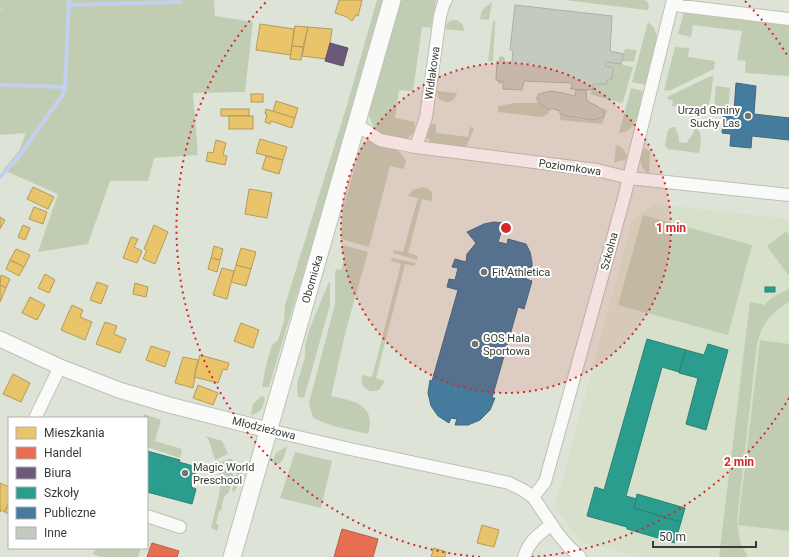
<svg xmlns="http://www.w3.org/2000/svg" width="789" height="557" font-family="Roboto,sans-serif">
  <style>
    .built { fill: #d6e0ca }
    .green { fill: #c1cdb3 }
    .homes { fill: #e9c46a; stroke: #b49b5a }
    .shops { fill: #e76f51; stroke: #b26048 }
    .offices { fill: #6d597a; stroke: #5d5065 }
    .schools { fill: #2a9d8f; stroke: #2e8073 }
    .public { fill: #457b9d; stroke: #41687d }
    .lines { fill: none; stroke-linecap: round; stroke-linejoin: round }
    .stream { stroke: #c3d0f2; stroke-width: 4 }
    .building { fill: #c5cabf; stroke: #acb0a6 }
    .minor-casing { stroke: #bcc1b6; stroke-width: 14 }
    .tertiary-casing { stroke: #bcc1b6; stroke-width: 17 }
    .secondary-casing { stroke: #bcc1b6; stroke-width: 19 }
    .minor { stroke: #fafbf9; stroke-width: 12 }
    .tertiary { stroke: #fafbf9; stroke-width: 15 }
    .secondary { stroke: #fafbf9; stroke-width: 17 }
    .ring { fill: none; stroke: #d62828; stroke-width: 2; stroke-dasharray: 2 4 }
    .poi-dot { fill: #71766c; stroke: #fff; stroke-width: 1.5 }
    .labels { text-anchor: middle; stroke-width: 4; stroke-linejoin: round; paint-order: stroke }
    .street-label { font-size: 11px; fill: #373c33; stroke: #fff }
    .poi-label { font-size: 11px; fill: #373c33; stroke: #fff; text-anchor: start }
    .centre { fill: #d62828; stroke: #fff; stroke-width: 2 }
    .ring-label { font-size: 12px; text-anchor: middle; font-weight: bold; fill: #d62828; stroke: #fff; stroke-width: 4; stroke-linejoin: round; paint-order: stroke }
  </style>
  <rect width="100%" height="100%" fill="#dde3d6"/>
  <polygon class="built" points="655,204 789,219 789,557 641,557 580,541 555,507 633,219"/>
  <g class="green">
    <polygon points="0,0 214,0 215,16 253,22 245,92 193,93 198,155 154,158 148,181 110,181 88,244 38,252 58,194 3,170 19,151 26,133 0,135 0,10 4,9 0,9"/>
    <path d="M 377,0 L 383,0 C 361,70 343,140 323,210 C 305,270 286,328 269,387 L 262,387 L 266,365 L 272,345 L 278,340 L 284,321 L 285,305 L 347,105 Z"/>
    <path d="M 401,0 L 436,0 L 431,28 L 422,27 L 413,91 L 399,90 L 395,118 L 415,122 L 414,132 L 405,141 C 381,141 371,131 368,108 Z"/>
    <polygon points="565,0 643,0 647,1 649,6 648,10 646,10"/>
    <polygon points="492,2 489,20 480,19 482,10"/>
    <polygon points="684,12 695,14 754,18 789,23 789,76 745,73 746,61 737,60 742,31 693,25 691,37 678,34"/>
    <path d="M 456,20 C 461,22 464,25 464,31 L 445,29 C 446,23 449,20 456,20 Z"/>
    <polygon points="493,21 495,21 493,61 488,61"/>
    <polygon points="648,22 654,28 657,37 645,85 632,82"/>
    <polygon points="675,47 689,48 688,57 715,61 714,69 669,91 664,90"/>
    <polygon points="625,49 637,50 634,61 633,62 622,61"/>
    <polygon points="606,62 621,64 633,67 623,102 621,103 590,94 593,90 592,84 607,84 606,81 610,80 612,78 612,68 610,66 605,66"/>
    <path d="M 713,75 C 710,115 710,111 672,106 L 673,100 L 667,99 L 669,96 Z"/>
    <polygon points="716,86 730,88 728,111 724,112 717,112 714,108"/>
    <path d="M 631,88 L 643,91 C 639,107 639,132 619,133 Z"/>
    <path d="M 437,91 L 457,93 C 455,99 452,102 446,102 L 439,99 Z"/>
    <polygon points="515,103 538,103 550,110 548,114 542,117 498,112 498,106"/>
    <path d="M 598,107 L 606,109 L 607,111 L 602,124 L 560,120 L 560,114 C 573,118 590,124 603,117 L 604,114 Z"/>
    <polygon points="433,124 436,124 436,133 468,137 470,127 474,128 466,148 432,144 426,136 429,126"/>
    <path d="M 672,127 L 675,127 L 679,137 L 679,142 L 687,143 C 689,138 693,135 695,129 L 697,129 C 703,134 700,143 700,150 L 698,153 L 668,149 L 665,145 L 668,130 Z"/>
    <path d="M 368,140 C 372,141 375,145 379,146 C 393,151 397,145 406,161 L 404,169 L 390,166 L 369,247 L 341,239 L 343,209 L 361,146 Z"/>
    <path d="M 616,145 C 622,146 626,151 627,157 L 625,161 L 621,160 L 614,163 Z"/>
    <path d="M 643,148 L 650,151 L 649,174 C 638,167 640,159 643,148 Z"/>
    <polygon points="422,187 427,188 432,192 432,201 422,199 408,253 418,256 417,260 393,253 394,250 403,252 418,198 408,196 413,190"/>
    <polygon points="643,215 752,245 728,335 618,305"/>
    <polygon points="786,231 789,235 789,276 767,246"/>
    <path d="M 343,245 L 368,252 L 346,330 L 331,396 C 353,401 377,404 368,434 L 333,426 L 313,418 L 309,403 L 335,304 L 335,273 L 336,269 L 341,270 L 345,255 L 341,253 Z"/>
    <path d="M 392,258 L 416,263 L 414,266 L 405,264 L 376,378 L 385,381 L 379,390 C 368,394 359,387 362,375 L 372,377 L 401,264 L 391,261 Z"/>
    <polygon points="329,282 330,283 330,305 304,398 298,397 297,384 305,357 305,346 309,330"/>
    <path d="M 789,289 L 789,302 C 772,311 761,325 757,344 L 737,521 L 740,542 L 748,557 L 719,557 L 750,302 L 762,304 L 763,306 L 773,297 Z"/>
    <polygon points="760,340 789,344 789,531 738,525"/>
    <path d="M 261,396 L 265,397 C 263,408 262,412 251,415 L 253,404 Z"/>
    <polygon points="144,414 161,420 155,441 182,449 180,458 147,447 147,418 143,418"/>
    <polygon points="206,436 222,441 228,454 215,460 209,441"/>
    <path d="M 287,446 C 285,453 285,461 278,464 L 272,462 L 276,453 Z"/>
    <polygon points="295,452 332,461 321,508 280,498"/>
    <polygon points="231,458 235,465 229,492 224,497 221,511 219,511 216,524 219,525 217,531 211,528 219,495 221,479 216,464"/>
    <polygon points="238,468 245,470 234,492 232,491"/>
    <polygon points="96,548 141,548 138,557 100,557 93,554"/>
  </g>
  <g class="homes">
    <polygon points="339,0 362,0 358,16 356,15 352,21 347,17 335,13"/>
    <polygon points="260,24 294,29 291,55 256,50"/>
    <polygon points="295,26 308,27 303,47 292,46"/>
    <polygon points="308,27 332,29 330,43 326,59 302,56"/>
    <polygon points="292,46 303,47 301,60 290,59"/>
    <rect x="251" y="94" width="12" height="8"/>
    <polygon points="276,101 298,108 295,118 273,112"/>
    <rect x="221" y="109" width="28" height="7"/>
    <polygon points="266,109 295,118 292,128 271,121 270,124 265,122 267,114 265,114"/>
    <rect x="229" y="116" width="24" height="13"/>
    <polygon points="260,139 287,147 283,160 256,153"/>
    <polygon points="216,140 226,143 223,155 227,156 225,165 206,161 208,152 213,153"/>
    <polygon points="266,156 283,160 279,174 262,169"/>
    <polygon points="33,187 54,197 48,209 27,199"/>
    <polygon points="249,189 272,193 267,218 245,214"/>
    <polygon points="34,207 47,212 43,224 29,219"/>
    <polygon points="0,217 5,220 0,229"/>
    <polygon points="23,225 30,228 25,240 18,237"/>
    <polygon points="154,225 168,232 155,264 143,259 147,250 144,249"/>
    <polygon points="131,237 138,239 134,247 142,251 137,263 123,258"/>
    <polygon points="214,246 223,249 220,260 211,258"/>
    <polygon points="241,248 256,252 251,269 236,265"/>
    <polygon points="16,249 30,255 24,267 10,260"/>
    <polygon points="211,258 220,260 217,272 208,269"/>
    <polygon points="10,260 24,267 19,276 6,269"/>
    <polygon points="236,265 251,269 246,286 231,282"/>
    <polygon points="222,268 234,271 227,299 213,295"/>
    <polygon points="45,274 55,280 49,293 38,288"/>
    <polygon points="1,275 10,279 6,288 0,285"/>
    <polygon points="97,282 108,286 101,304 90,300"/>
    <polygon points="135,283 148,287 146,297 133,294"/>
    <polygon points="0,285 6,288 0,302"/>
    <polygon points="30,297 45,305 37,320 22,313"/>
    <polygon points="72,305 83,310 80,317 92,322 85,340 61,330"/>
    <polygon points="105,322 117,326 114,334 126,339 120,353 96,344"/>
    <polygon points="241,323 259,330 253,348 234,341"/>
    <polygon points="151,346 170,352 165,367 146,360"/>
    <polygon points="200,355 229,363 227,370 223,369 218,383 194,377"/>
    <polygon points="183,357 198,360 194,377 195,377 193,388 175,383"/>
    <polygon points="13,374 30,383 21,402 3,394"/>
    <polygon points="198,385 218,393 213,405 193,398"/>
    <polygon points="0,483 9,487 9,502 5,512 1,510 0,512"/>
    <polygon points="9,502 9,514 5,512"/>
    <polygon points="482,525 499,530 494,547 477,543"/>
    <polygon points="434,548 446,552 445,557 431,557"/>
  </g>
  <g class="shops">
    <polygon points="342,529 378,539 373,557 334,557"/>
    <polygon points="152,543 179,551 177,557 147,557"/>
  </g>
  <polygon class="offices" points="330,43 348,48 343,66 325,61"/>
  <g class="schools">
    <rect x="765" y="287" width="10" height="5"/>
    <polygon points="647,339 686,350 679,372 662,367 626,496 637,499 634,508 681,522 675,543 627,529 627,527 587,516 595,487 604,490"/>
    <polygon points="708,344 728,350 706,430 686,424 698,378 679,373 686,350 704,355"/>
    <polygon points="147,451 180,460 179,462 197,467 191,487 196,489 192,504 147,492"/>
    <polygon points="637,494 685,508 681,522 634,508"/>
  </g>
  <g class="public">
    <polygon points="736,83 756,86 754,114 789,118 789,140 752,136 751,148 730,146 731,134 722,133 724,110 734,111"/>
    <polygon points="494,222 504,223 498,242 507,244 508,239 526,244 530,252 532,262 532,269 530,268 526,279 532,281 524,309 518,307 492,398 495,398 490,410 480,420 468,425 455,425 457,419 451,418 449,423 438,416 431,406 428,393 430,380 432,381 458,290 447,287 449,279 455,280 458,268 452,267 455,259 466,262 467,254 476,243 467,232 484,224"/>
  </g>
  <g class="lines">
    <g class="stream">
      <polyline points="69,5 180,2"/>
      <polyline points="0,85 65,87"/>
      <polyline points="0,177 16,160 62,96 65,87 69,0"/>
    </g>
  </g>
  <g class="building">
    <polygon points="515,5 612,16 610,51 624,54 621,64 606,62 605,66 611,67 613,69 612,79 606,81 607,84 592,84 593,90 570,89 571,88 572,83 524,81 522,90 503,89 503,81 501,81 501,83 499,83 499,81 496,80 497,61 500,62 500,57 504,58 504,62 512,62 513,50 510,50"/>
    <polygon points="576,90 586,90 587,101 597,106 602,110 604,114 603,117 597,119 591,120 567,116 560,114 560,111 551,108 550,110 540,104 537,100 537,97 539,94 550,91 563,93 575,96"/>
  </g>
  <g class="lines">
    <defs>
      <g id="minor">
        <polyline points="672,4 682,6 789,19"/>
        <polyline points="356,124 380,140 416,147 597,170 629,178 789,195"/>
        <polyline points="416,147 426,117 440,16 444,2 446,0"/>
        <polyline points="35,418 60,367"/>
        <polyline points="268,430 350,449 509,483 523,490 533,497 558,534 568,546 580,557"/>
        <polyline points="533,497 545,482 624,198 673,0"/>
        <polyline points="147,516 180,527"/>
        <path d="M 524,557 C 529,541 539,534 551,525"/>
      </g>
      <polyline id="tertiary" points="0,339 60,367 119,390 169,405 268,430"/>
      <polyline id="secondary" points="232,557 392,0"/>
    </defs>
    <use href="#minor" class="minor-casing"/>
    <use href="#tertiary" class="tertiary-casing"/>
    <use href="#secondary" class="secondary-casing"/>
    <use href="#minor" class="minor"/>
    <use href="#tertiary" class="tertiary"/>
    <use href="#secondary" class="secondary"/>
  </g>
  <circle cx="506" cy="228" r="165" fill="#d62828" fill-opacity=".12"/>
  <g class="ring">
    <circle cx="506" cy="228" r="165"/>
    <path d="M789 398A330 330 0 0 1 532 557M480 557A330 330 0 0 1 267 1M745 1A330 330 0 0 1 789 58"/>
  </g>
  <g class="poi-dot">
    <circle cx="748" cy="116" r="4"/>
    <circle cx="484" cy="272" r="4"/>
    <circle cx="475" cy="344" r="4"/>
    <circle cx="185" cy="473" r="4"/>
  </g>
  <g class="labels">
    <g class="street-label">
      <text transform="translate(432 73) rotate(-82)" y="4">Widłakowa</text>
      <text transform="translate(570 167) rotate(8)" y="4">Poziomkowa</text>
      <text transform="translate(609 251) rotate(-75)" y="4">Szkolna</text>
      <text transform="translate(312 279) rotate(-74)" y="4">Obornicka</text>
      <text transform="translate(264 428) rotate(14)" y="4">Młodzieżowa</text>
    </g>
    <g class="poi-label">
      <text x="740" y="114" text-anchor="end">Urząd Gminy<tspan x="740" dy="13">Suchy Las</tspan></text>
      <text x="492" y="276">Fit Athletica</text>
      <text x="483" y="342">GOS Hala<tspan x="483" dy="13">Sportowa</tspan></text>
      <text x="193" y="471">Magic World<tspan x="193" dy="13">Preschool</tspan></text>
    </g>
  </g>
  <circle cx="506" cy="228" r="6" class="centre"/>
  <g class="ring-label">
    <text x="671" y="232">1 min</text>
    <text x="739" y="466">2 min</text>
  </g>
  <rect x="8" y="417" width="140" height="132" fill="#ffffff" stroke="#afb1ad"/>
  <rect x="16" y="427" width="20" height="12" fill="#e9c46a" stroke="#afb1ad"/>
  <text x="44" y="437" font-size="12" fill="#373c33">Mieszkania</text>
  <rect x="16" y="447" width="20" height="12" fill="#e76f51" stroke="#afb1ad"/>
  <text x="44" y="457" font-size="12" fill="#373c33">Handel</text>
  <rect x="16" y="467" width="20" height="12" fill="#6d597a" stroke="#afb1ad"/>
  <text x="44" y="477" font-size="12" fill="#373c33">Biura</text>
  <rect x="16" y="487" width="20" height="12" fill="#2a9d8f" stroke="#afb1ad"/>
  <text x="44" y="497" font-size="12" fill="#373c33">Szkoły</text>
  <rect x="16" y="507" width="20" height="12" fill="#457b9d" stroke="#afb1ad"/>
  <text x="44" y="517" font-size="12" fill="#373c33">Publiczne</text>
  <rect x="16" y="527" width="20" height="12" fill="#c5cabf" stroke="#afb1ad"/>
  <text x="44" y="537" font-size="12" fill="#373c33">Inne</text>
  <path d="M653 541v6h103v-6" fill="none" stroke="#373c33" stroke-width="2"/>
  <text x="659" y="541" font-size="12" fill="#373c33" stroke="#ffffff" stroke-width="3" paint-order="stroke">50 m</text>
</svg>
